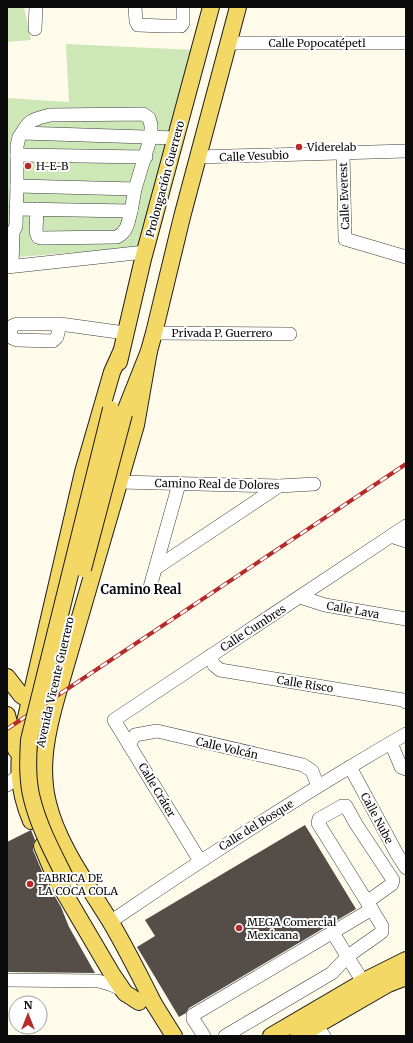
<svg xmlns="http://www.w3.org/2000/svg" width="413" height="1043" font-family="Merriweather,serif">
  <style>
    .green { fill: #cde7b6 }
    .building { fill: #544d48 }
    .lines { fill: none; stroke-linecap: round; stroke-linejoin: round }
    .minor-casing { stroke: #3e3e3e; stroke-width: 14 }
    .major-casing { stroke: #1c1c1c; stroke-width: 18 }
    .minor { stroke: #fff; stroke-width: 13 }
    .major { stroke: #f3d865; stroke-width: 16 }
    .rail-casing { stroke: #b62a29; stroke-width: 4 }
    .rail { stroke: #fff; stroke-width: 2.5; stroke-dasharray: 8; stroke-linecap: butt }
    .major-bridge-casing { stroke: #1c1c1c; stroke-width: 18; stroke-linecap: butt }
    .major-bridge { stroke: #f3d865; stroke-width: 16 }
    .poi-dot { fill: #b62a29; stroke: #fff; stroke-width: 1.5 }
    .labels { text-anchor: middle; stroke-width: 4; stroke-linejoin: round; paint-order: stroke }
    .street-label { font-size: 11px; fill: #0b0b0b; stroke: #fff }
    .poi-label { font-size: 11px; fill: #0b0b0b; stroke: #fff; text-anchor: start }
    .quarter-label { font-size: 13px; font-weight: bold; fill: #0b0b0b; stroke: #fff }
  </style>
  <rect width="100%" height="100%" fill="#fefbeb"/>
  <g class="green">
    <polygon points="7,7 24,7 31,40 7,42"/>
    <polygon points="66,44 196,50 140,247 7,258 7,98 69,102"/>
  </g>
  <g class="building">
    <polygon points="305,825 356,909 189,1008 186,1013 179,1017 137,947 155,936 145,920"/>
    <polygon points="31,830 35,840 33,844 33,850 46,881 61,907 69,927 95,973 7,972 7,842"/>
  </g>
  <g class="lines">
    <defs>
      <g id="minor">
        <polyline points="135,7 136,21 138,25 163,26 181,26 183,23 183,7"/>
        <polyline points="35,29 36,7"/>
        <polyline points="228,43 406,43"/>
        <polyline points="343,153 345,239 406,257"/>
        <polyline points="17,155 146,157"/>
        <polyline points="198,157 406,151"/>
        <polyline points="17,186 135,189"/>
        <path d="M 16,209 L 131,211 L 135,189 L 151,136 L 151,125 L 149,118 L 143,114 L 50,115 C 35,119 29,119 22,133"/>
        <path d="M 37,209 L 36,232 L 38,237 L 41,238 L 117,237 C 128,231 128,222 131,211"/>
        <polyline points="12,266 13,232 16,226 17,186 17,146 19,137 22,133 176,138"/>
        <polyline points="7,267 145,252"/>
        <polyline points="60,324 57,337 53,341 17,340 12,338 10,331 12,326 17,324 60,324 125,333"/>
        <polyline points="154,333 290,334"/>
        <polyline points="120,482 279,486 314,484"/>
        <polyline points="391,536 406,541"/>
        <polyline points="156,568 279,486"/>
        <polyline points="150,587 179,484"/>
        <polyline points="300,597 325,605 406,619"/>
        <polyline points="210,656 214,665 220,670 403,700 406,702"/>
        <polyline points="391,743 401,767 406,769"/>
        <polyline points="129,745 135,735 157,731 303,765 312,771 318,786"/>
        <polyline points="350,767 397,854 406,868"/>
        <polyline points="7,785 19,775"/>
        <polyline points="200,861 114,720 406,526"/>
        <path d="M 110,922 C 207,856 305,792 406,734"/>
        <polyline points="333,933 363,982"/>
        <path d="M 7,980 L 98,981 C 108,983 116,986 125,992"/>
        <polyline points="316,1025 324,1036"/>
        <polyline points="204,1036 193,1019 193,1015 372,909"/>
        <polyline points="225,1036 332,973 348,956 382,932 382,926 318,823 319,819 342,806 346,806 356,824 393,880 392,884 367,902"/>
      </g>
      <g id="major">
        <path d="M 149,351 L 136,425 L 57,696 C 47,731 39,767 48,803 C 58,845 88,885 110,921 C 126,948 140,976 154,1004"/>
        <polyline points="119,362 143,259 211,7"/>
        <polyline points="124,414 149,351 154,333 182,217 238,7"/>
        <polyline points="7,677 21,695 36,705"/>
        <polyline points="7,715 16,750"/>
        <path d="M 31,821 C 17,788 17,761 24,726 L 83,472 L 112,372 L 121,352"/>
        <polyline points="42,846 55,877 112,974 125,993 139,1002"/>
        <polyline points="149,996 174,1036"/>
        <polyline points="271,1036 370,978 406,960"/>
        <polyline points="298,1036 388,984 406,977"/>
      </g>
    </defs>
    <use href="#minor" class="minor-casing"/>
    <use href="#major" class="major-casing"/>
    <use href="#minor" class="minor"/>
    <use href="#major" class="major"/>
    <defs>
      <polyline id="rail" points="7,729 406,464"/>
    </defs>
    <use href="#rail" class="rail-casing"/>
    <use href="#rail" class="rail"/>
    <defs>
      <g id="major-bridge">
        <polyline points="83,569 124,414"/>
        <path d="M 66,879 C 53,853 39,827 32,799 C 27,780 28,759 29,740 L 111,409"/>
      </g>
    </defs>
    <use href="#major-bridge" class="major-bridge-casing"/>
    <use href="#major-bridge" class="major-bridge"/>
  </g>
  <g class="poi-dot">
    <circle cx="299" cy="147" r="4"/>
    <circle cx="28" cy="166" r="4"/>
    <circle cx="30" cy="884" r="4"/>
    <circle cx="239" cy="928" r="4"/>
  </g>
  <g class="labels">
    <g class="street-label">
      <text x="317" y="47">Calle Popocatépetl</text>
      <text transform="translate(254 156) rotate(-2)" y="4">Calle Vesubio</text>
      <text transform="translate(165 179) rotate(-75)" y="4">Prolongación Guerrero</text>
      <text transform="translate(344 196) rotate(-92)" y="4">Calle Everest</text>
      <text x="222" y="337">Privada P. Guerrero</text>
      <text transform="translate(217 484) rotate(1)" y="4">Camino Real de Dolores</text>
      <text transform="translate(353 610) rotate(10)" y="4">Calle Lava</text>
      <text transform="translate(253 628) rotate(-33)" y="4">Calle Cumbres</text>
      <text transform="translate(55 682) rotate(-77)" y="4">Avenida Vicente Guerrero</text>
      <text transform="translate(305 684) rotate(9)" y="4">Calle Risco</text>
      <text transform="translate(227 748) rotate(13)" y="4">Calle Volcán</text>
      <text transform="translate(157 790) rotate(59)" y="4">Calle Cráter</text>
      <text transform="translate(377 818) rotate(62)" y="4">Calle Nube</text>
      <text transform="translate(256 825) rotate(-32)" y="4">Calle del Bosque</text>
    </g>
    <g class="poi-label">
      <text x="307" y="151">Viderelab</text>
      <text x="36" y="170">H-E-B</text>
      <text x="38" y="882">FABRICA DE<tspan x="38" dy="13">LA COCA COLA</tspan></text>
      <text x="247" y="926">MEGA Comercial<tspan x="247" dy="13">Mexicana</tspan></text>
    </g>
    <g class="quarter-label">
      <text x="141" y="594">Camino Real</text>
    </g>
  </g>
  <rect width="413" height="1043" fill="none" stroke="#0b0b0b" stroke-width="16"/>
  <g transform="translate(28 1015)"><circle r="19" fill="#ffffff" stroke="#9d9d9d"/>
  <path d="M0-3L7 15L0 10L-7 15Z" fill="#b62a29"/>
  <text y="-6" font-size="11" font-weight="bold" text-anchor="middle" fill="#0b0b0b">N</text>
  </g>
</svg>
